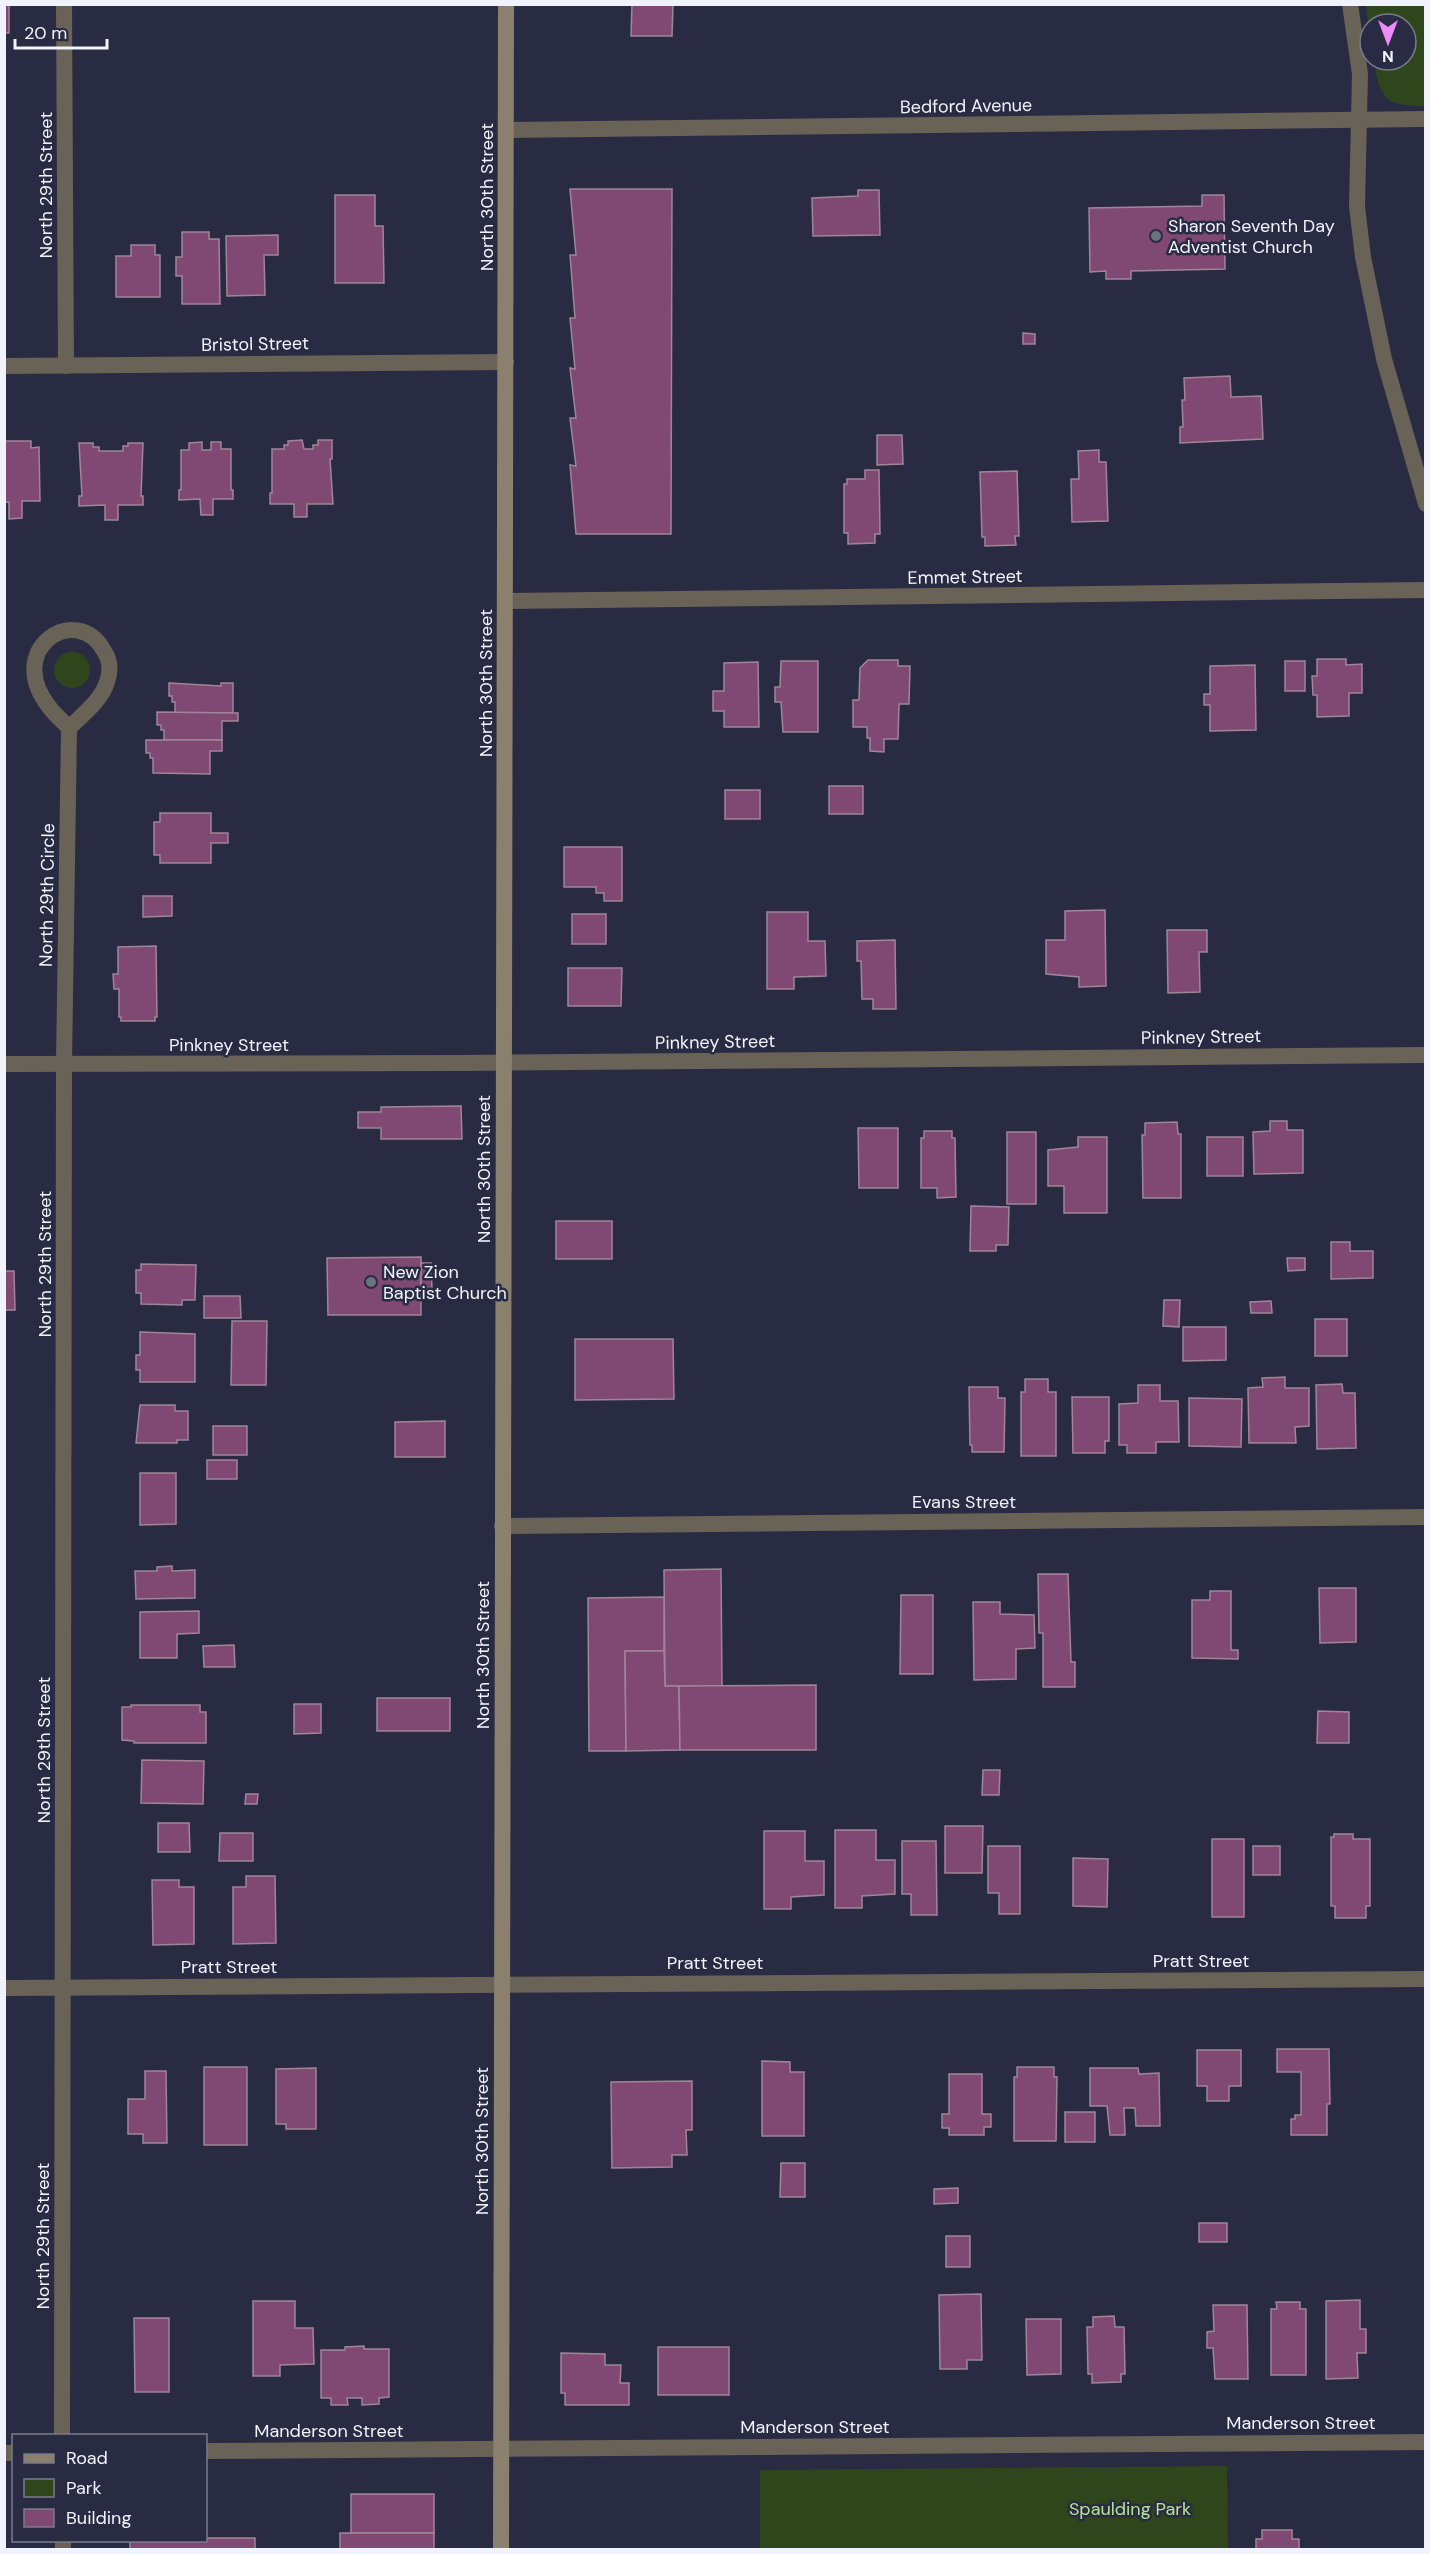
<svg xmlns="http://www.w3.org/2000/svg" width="1430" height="2554" font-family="'DM Sans',sans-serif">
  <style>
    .green { fill: #2f451c }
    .building { fill: #804974; stroke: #a08599; stroke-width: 1.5 }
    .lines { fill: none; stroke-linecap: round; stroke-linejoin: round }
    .minor { stroke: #696257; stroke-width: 16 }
    .tertiary { stroke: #696257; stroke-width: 16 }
    .secondary { stroke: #8b7f6d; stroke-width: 16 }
    .worship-dot { fill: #6b7280; stroke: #292b42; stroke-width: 2 }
    .labels { text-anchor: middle; stroke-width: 5; stroke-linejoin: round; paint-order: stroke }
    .street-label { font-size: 18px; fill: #f1f3fc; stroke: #292b42 }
    .poi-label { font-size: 18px; fill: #f1f3fc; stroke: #292b42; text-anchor: start }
    .park-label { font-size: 18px; fill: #b5e68f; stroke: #292b42 }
  </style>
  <rect width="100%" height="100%" fill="#292b42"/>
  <g class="green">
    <path d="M 1366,5 L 1425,5 L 1425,106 C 1386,106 1379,99 1374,60 L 1406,60 L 1406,24 L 1370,24 L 1370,35 Z"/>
    <circle cx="72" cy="670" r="18"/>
    <polygon points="1227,2466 1228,2549 760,2549 760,2470"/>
  </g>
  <g class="building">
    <rect x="4" y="4" width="5" height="29"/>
    <polygon points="632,4 673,4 672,36 631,36"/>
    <polygon points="570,189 672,189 671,534 576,534 570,465 576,466 570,418 576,418 570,368 575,369 570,318 575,318 570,255 576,255"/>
    <polygon points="858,190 879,190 880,235 813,236 812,198 858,196"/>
    <polygon points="335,195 375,195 375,226 383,226 384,283 335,283"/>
    <polygon points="1202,195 1224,195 1225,269 1131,271 1131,279 1106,279 1106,271 1090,272 1089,208 1202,206"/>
    <polygon points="182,232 209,232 209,239 219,239 220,304 182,304 182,276 176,276 176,257 182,257"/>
    <polygon points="278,235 278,255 264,255 265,295 227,296 226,236"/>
    <polygon points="131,245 155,245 155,255 160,255 160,297 116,297 116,256 131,256"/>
    <polygon points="1023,333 1035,334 1035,344 1023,344"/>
    <polygon points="1230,376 1231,397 1261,396 1263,439 1180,443 1180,427 1183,427 1182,400 1185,400 1184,378"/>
    <polygon points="877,435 902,435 903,464 877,465"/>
    <polygon points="302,440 304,449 313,449 313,445 318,445 318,440 332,440 332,459 330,459 333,504 307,504 307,517 294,517 294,504 270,504 270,493 272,493 272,449 284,449 284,445 288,445 288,441"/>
    <polygon points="4,441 31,441 31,448 39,447 40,501 22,501 22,518 9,519 9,502 4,502"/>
    <polygon points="202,442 202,450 211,450 211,442 221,442 221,449 231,449 231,490 233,490 233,499 213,499 213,515 201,515 200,499 179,500 179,490 181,490 181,450 189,450 189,443"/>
    <polygon points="79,443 93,443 93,447 99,447 99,451 123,451 123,446 128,446 128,443 143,443 141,496 143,496 143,505 118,505 118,520 105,520 105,505 79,506 79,496 82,496"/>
    <polygon points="1099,450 1099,462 1106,462 1108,521 1072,522 1071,479 1079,479 1078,451"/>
    <polygon points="865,470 879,470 880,534 875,534 875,543 848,544 848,533 844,533 844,484 847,484 847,479 865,479"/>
    <polygon points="1017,471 1019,536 1015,536 1016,545 985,546 985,537 982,537 980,472"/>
    <polygon points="1317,659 1346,659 1346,665 1362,664 1362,693 1349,693 1349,716 1317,717 1317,695 1313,695 1312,676 1317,676"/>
    <polygon points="868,660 898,660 898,666 910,666 909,704 899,704 898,739 884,739 884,752 870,751 870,738 867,738 867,727 853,727 853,700 859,700 860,668"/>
    <polygon points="781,661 818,661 818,732 783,732 781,702 775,702 775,687 780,687"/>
    <rect x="1285" y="661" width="20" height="30"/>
    <polygon points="758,662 759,727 724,727 724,711 713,711 713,691 724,691 724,663"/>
    <polygon points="1255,665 1256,730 1210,731 1210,705 1204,705 1204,694 1210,694 1210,666"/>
    <polygon points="169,683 221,686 221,683 233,683 233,713 175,713 175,702 172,702 172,696 169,696"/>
    <polygon points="157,712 238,713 238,721 222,721 222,740 164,740 164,730 161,730 161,725 157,725"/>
    <polygon points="146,740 222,740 222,751 210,751 210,774 153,773 153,758 150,758 150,753 146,753"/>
    <rect x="829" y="786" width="34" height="28"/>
    <rect x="725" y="790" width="35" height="29"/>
    <polygon points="160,813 211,813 211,833 228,833 228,843 211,843 211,863 160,863 160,855 154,855 154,822 160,822"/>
    <polygon points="564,847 622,847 622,901 604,901 604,893 596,893 596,887 564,887"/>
    <polygon points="143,896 172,896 172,916 143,917"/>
    <polygon points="1105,910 1106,986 1079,987 1079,977 1046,974 1046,940 1065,940 1065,911"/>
    <polygon points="767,912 808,912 808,941 825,941 826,976 794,977 794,989 767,989"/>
    <rect x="572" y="914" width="34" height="30"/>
    <polygon points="1167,930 1207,930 1207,952 1199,952 1200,992 1168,993"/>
    <polygon points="895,940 896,1009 873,1009 873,999 862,999 861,961 857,961 857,941"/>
    <polygon points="156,946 157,1017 155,1017 155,1021 121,1021 121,1017 119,1017 119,989 114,989 113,974 118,974 118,947"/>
    <polygon points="568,968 622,968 621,1006 568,1006"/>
    <polygon points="461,1106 462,1139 381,1139 381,1128 358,1128 358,1112 381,1112 381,1107"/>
    <polygon points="1270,1121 1287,1121 1287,1130 1303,1130 1303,1173 1254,1174 1253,1132 1270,1131"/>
    <polygon points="1177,1122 1178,1134 1181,1134 1181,1198 1143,1198 1142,1135 1145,1135 1145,1123"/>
    <polygon points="858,1128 898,1128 898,1188 859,1188"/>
    <polygon points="924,1131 952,1131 952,1138 955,1138 956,1197 937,1198 937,1188 921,1188 921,1138 924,1138"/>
    <rect x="1007" y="1132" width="29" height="72"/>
    <polygon points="1078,1137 1107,1137 1107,1213 1064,1213 1064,1186 1048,1186 1048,1150 1078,1147"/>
    <rect x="1207" y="1137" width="36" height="39"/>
    <polygon points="971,1206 1009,1207 1008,1245 996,1245 996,1251 970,1251"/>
    <rect x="556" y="1221" width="56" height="38"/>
    <polygon points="1331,1242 1350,1242 1350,1251 1373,1251 1373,1278 1331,1279"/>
    <polygon points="421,1257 421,1315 328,1315 327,1258"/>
    <polygon points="1287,1258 1305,1258 1305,1270 1288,1271"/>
    <polygon points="421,1263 431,1263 432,1289 421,1289"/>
    <polygon points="141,1264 196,1265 195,1300 182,1300 182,1305 141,1304 141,1293 136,1293 136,1270 141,1270"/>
    <polygon points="4,1271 14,1271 15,1310 4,1310"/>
    <polygon points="204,1296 240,1296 241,1318 204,1318"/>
    <polygon points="1164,1300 1180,1300 1179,1327 1163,1326"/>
    <polygon points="1271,1301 1272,1313 1251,1313 1250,1302"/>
    <rect x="1315" y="1319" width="32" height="37"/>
    <polygon points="232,1321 267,1321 266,1385 231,1385"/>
    <polygon points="1183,1327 1226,1327 1226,1360 1183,1361"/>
    <polygon points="140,1332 195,1334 195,1382 140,1382 140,1370 136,1370 136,1355 140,1355"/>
    <polygon points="575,1339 673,1339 674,1399 575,1400"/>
    <polygon points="1285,1377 1285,1388 1309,1388 1309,1426 1295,1427 1296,1443 1249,1443 1248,1388 1263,1387 1262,1378"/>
    <polygon points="1025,1379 1048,1379 1048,1392 1056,1392 1056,1456 1021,1456 1021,1392 1025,1392"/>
    <polygon points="1342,1384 1343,1393 1355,1393 1356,1448 1317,1449 1316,1385"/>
    <polygon points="1138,1385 1160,1385 1160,1401 1178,1401 1179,1442 1156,1442 1156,1453 1127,1453 1127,1445 1119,1445 1119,1404 1138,1403"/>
    <polygon points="969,1387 998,1387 998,1398 1005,1398 1004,1452 972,1452 972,1445 970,1445"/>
    <polygon points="1072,1397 1109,1397 1109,1441 1105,1441 1105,1453 1073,1453"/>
    <polygon points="1189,1398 1242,1399 1241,1447 1189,1446"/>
    <polygon points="140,1405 175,1405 175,1411 188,1411 188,1440 177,1440 177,1443 136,1443"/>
    <polygon points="445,1421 445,1457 395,1457 395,1422"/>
    <rect x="213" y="1426" width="34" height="29"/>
    <rect x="207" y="1460" width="30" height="19"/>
    <polygon points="140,1473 176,1473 176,1524 140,1525"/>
    <polygon points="172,1566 172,1571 195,1570 195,1598 136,1599 135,1571 157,1571 157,1567"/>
    <polygon points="721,1569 722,1686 665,1686 664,1570"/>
    <polygon points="1038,1574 1068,1574 1071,1662 1075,1662 1075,1687 1043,1687 1043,1633 1039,1633"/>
    <polygon points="1319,1588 1356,1588 1356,1642 1320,1643"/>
    <polygon points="1210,1591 1231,1591 1231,1650 1238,1650 1238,1659 1192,1658 1192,1600 1210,1600"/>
    <polygon points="901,1595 933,1595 933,1674 900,1674"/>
    <polygon points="664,1597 664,1651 625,1651 626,1751 589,1751 588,1598"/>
    <polygon points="973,1602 1000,1602 1000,1614 1034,1615 1035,1648 1016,1649 1016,1679 974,1680"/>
    <polygon points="199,1611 199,1633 177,1634 177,1658 140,1658 140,1612"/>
    <polygon points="234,1645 235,1667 204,1667 203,1646"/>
    <polygon points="625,1651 664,1651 665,1686 679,1686 680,1750 626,1751"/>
    <polygon points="816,1685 816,1750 680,1750 679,1686"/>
    <rect x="377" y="1698" width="73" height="33"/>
    <polygon points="294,1704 321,1704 321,1733 294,1734"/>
    <polygon points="131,1705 200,1705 200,1712 206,1712 206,1743 134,1743 134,1741 122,1740 122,1707 131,1707"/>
    <polygon points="1318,1711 1349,1712 1349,1743 1317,1743"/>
    <polygon points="142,1760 204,1761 203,1804 141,1803"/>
    <polygon points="983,1770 1000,1770 999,1795 982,1795"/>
    <polygon points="246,1794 258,1794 257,1804 245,1804"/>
    <polygon points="158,1823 189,1823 190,1852 158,1852"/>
    <polygon points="945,1826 983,1826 982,1873 945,1873"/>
    <polygon points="835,1830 876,1830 876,1860 895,1860 895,1894 862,1896 862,1908 835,1908"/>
    <polygon points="764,1831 805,1831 805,1861 824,1861 824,1895 791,1897 791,1909 764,1909"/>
    <polygon points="220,1833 253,1833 253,1861 219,1861"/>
    <polygon points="1334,1834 1353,1834 1353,1839 1370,1839 1370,1906 1366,1906 1366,1918 1335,1918 1335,1906 1331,1906 1331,1837 1334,1837"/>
    <rect x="1212" y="1839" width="32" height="78"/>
    <polygon points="902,1841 936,1841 937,1915 911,1915 911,1894 902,1894"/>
    <polygon points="988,1846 1020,1846 1020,1914 999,1914 999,1893 988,1893"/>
    <rect x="1253" y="1846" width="27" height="29"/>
    <polygon points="1073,1858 1108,1859 1107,1907 1073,1906"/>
    <polygon points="246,1876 275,1876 276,1943 233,1944 233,1887 246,1887"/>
    <polygon points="152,1880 179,1880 179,1887 194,1887 194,1944 153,1945"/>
    <polygon points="1277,2049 1329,2049 1330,2104 1327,2104 1327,2135 1291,2135 1291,2119 1295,2119 1295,2115 1301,2115 1301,2072 1277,2072"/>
    <polygon points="1197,2050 1241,2050 1241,2086 1229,2086 1229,2101 1207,2101 1207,2086 1197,2086"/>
    <polygon points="762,2061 790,2062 790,2072 804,2072 804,2136 762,2136"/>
    <rect x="204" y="2067" width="43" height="78"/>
    <polygon points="1017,2067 1054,2067 1054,2077 1057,2077 1056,2141 1014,2141 1014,2077 1017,2077"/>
    <polygon points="316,2068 316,2129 286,2129 286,2124 276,2124 276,2069"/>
    <polygon points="1090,2068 1138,2068 1139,2074 1159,2073 1160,2126 1136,2126 1135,2108 1124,2108 1125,2135 1110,2135 1107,2106 1090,2106"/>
    <polygon points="145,2071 166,2071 167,2143 143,2143 143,2134 128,2134 128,2099 145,2099"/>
    <polygon points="949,2074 982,2074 982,2114 991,2114 991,2127 984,2127 984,2135 949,2135 949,2128 942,2128 942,2114 949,2114"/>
    <polygon points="692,2081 692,2130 686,2130 687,2155 672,2155 672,2167 612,2168 611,2082"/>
    <rect x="1065" y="2112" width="30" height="30"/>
    <polygon points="781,2163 805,2163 805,2197 780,2197"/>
    <polygon points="958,2188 958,2203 934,2204 934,2189"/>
    <rect x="1199" y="2223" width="28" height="19"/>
    <rect x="946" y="2236" width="24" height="31"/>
    <polygon points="981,2294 982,2360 967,2360 967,2369 940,2369 939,2295"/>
    <polygon points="1360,2300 1360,2329 1366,2329 1366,2353 1357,2353 1358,2378 1326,2379 1326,2301"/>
    <polygon points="253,2301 295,2301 295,2328 313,2328 314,2364 280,2365 280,2376 253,2376"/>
    <polygon points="1276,2302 1300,2302 1300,2309 1306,2309 1306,2375 1271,2375 1271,2309 1277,2309"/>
    <polygon points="1213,2305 1247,2305 1248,2379 1215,2379 1213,2348 1207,2348 1207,2332 1214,2331"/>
    <polygon points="1114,2316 1115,2327 1124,2327 1125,2374 1121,2374 1121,2382 1092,2383 1092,2374 1088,2374 1087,2327 1093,2327 1093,2317"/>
    <polygon points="134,2318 169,2318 169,2392 135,2392"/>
    <polygon points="1026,2319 1061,2319 1061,2374 1027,2375"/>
    <polygon points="364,2346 364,2349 389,2349 389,2397 379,2398 379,2404 362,2405 362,2398 347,2398 348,2405 331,2405 331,2398 321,2398 321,2350 345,2350 345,2347"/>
    <rect x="658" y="2347" width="71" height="48"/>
    <polygon points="561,2353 605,2354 605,2365 621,2365 620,2383 629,2383 629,2405 565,2405 565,2393 561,2393"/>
    <rect x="351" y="2494" width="83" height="39"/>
    <polygon points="1262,2530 1292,2530 1292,2539 1299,2539 1299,2550 1256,2550 1256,2539 1262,2539"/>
    <rect x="340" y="2533" width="94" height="17"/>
    <polygon points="206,2538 255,2538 255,2550 130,2550 130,2540 206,2540"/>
  </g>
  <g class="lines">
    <g class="minor">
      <polyline points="64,4 66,366"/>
      <polyline points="506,601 1426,590"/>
      <polyline points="4,1064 461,1063 1426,1055"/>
      <polyline points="502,1526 1426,1517"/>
      <polyline points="4,1988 1426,1979"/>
      <path d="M 62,2436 L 64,1064 L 69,728 C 63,721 55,715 50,708 C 2,649 77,601 104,651 C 110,660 111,671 107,682 C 101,701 83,714 69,728"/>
      <polyline points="206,2451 1426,2442"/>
      <polyline points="4,2453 14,2453"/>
      <polyline points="63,2540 63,2550"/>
    </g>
    <g class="tertiary">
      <polyline points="1350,4 1360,74 1357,206 1363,257 1384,359 1426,504"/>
      <polyline points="506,130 1426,119"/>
      <polyline points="4,366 506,362"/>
    </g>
    <polyline class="secondary" points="501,2550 506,4"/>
  </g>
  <g class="worship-dot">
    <circle cx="1156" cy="236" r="6"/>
    <circle cx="371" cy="1282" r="6"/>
  </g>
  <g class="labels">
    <g class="street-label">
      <text transform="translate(966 106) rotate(-1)" y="6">Bedford Avenue</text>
      <text transform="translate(46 185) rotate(-90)" y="6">North 29th Street</text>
      <text transform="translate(487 197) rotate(-90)" y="6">North 30th Street</text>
      <text transform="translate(255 344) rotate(-1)" y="6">Bristol Street</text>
      <text transform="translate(965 577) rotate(-1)" y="6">Emmet Street</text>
      <text transform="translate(486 683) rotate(-90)" y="6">North 30th Street</text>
      <text transform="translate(47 895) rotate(-89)" y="6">North 29th Circle</text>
      <text transform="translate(1201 1037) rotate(-1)" y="6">Pinkney Street</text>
      <text transform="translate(715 1042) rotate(-1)" y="6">Pinkney Street</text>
      <text x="229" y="1051">Pinkney Street</text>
      <text transform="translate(484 1169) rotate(-90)" y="6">North 30th Street</text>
      <text transform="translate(45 1264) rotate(-90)" y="6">North 29th Street</text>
      <text x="964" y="1508">Evans Street</text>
      <text transform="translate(483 1655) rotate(-90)" y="6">North 30th Street</text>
      <text transform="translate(44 1750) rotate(-90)" y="6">North 29th Street</text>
      <text x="1201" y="1967">Pratt Street</text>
      <text x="715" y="1969">Pratt Street</text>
      <text x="229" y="1973">Pratt Street</text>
      <text transform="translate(482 2141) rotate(-90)" y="6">North 30th Street</text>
      <text transform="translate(43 2236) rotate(-90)" y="6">North 29th Street</text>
      <text x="1301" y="2429">Manderson Street</text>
      <text x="815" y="2433">Manderson Street</text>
      <text x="329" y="2437">Manderson Street</text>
    </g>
    <g class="poi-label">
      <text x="1168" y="232">Sharon Seventh Day<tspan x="1168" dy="21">Adventist Church</tspan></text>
      <text x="383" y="1278">New Zion<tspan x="383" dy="21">Baptist Church</tspan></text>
    </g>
    <g class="park-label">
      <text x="1130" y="2515">Spaulding Park</text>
    </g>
  </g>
  <rect width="1430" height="2554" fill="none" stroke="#f1f3fc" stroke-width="12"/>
  <rect x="12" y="2434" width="195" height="108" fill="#292b42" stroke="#797b8c" stroke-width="1.5"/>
  <rect x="24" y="2454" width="30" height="9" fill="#8b7f6d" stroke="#797b8c" stroke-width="1.5"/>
  <text x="66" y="2464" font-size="18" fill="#f1f3fc">Road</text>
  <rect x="24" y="2479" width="30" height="18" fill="#2f451c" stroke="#797b8c" stroke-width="1.5"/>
  <text x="66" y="2494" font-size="18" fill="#f1f3fc">Park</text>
  <rect x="24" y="2509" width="30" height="18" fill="#804974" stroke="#797b8c" stroke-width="1.5"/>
  <text x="66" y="2524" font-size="18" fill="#f1f3fc">Building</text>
  <g transform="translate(1388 42) rotate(180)"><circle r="28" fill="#292b42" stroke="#797b8c" stroke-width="1.5"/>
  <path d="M0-4.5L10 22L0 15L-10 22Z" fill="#ee8cf8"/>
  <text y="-9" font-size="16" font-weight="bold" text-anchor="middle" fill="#f1f3fc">N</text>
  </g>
  <path d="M15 39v9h92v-9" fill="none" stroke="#f1f3fc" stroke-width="3"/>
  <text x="24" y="39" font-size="18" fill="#f1f3fc" stroke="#292b42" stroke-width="4.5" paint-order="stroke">20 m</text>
</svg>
